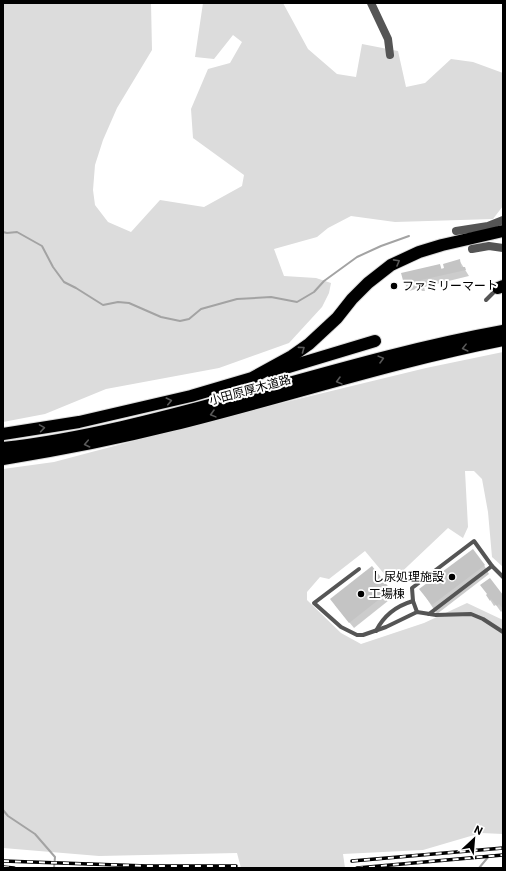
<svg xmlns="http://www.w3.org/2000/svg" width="506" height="871" font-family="Roboto,'Noto Sans JP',sans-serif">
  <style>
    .green { fill: #dcdcdc }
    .shadow { fill: #0003 }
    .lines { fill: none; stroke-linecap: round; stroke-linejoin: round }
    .stream { stroke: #a3a3a3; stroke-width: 2 }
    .building { fill: #c4c4c4 }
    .highway-casing { stroke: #dbdbdb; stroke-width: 14 }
    .lane { stroke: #555; stroke-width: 4 }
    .street { stroke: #555; stroke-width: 8 }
    .highway { stroke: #000; stroke-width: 12 }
    .rail-casing { stroke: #000; stroke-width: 3.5 }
    .rail { stroke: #fff; stroke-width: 2; stroke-dasharray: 6; stroke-linecap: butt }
    .oneway { stroke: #595959 }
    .poi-dot { fill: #000; stroke: #fff; stroke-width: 1.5 }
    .labels { text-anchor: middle; stroke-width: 4; stroke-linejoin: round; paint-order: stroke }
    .poi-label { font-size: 12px; fill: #000; stroke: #fff; text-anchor: start }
    .street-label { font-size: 12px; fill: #000; stroke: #fff }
  </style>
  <rect width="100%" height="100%" fill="#fff"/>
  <g class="green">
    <polygon points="3,3 151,3 152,50 117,108 103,140 95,165 93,190 95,205 108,222 131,232 160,200 204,207 242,186 244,175 193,138 191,109 208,69 230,63 242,42 233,35 214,59 195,57 203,3 283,3 308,49 337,74 356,77 362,44 398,51 406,87 425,83 451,59 473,62 503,73 503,206 493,219 395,222 351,216 328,228 317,237 274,249 284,276 316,278 331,283 329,293 322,307 289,343 219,368 106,389 45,414 3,422"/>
    <polygon points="503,352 503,567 492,557 488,512 482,479 474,471 465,471 468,527 463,538 448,528 391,582 365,551 329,579 320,577 307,592 307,600 341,633 361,644 424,623 467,603 503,620 503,834 481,833 423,850 343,854 345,868 241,868 237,853 99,856 3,848 3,469 54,462 220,418 426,368"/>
  </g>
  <g class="shadow">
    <polygon points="459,260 469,276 424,287 425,291 422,291 420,288 409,291 405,284 403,274 440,265 442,270"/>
    <polygon points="484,565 489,574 437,614 421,590"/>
    <polygon points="390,591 393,597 354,628 335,605"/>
    <polygon points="487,595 503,597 503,610 501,612 496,605 494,606"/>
  </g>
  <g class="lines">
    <g class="stream">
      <polyline points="3,232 7,233 17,232 42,246 53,267 64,282 76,288 103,305 118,302 129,303 161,317 180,321 189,319 201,309 237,299 271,297 297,302 314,292 324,281 357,257 381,246 409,236"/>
      <polyline points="3,810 8,816 35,834 55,857 54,868"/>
      <polyline points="479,868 489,856"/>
    </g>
  </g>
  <g class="building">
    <polygon points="460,259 461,267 465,267 466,270 421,280 422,284 418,285 417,282 404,284 401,273 440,264 441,269 444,268 443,264"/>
    <polygon points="473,549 485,565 432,605 419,589"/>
    <polygon points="372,566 391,590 349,623 330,599"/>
    <polygon points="490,578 503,595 503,609 499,604 497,606 491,599 490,601 486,595 487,594 480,585"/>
  </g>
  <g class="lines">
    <defs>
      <g id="highway">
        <polyline points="498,288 503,286"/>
        <polyline points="272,372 375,341"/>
        <polyline points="3,434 79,422 191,396 252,378 292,356 309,344 337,318 352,299 368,283 391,265 419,252 442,245 503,231"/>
        <path d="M 3,448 C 83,439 161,418 239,397 C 326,373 414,347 503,331"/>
        <path d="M 3,459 C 60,450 116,439 172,425 C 282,398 391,362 503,340"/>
      </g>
    </defs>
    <use href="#highway" class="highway-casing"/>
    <g class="lane">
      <polyline points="486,300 497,289"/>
      <polyline points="359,569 314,603 341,627 357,635 363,635 386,627 417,612 436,615 471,614 483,619 503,632"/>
      <polyline points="413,601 412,588 474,541 492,566 503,577"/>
      <polyline points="429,614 492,566"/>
      <path d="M 376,631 C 384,615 396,606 413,601 L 417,612"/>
    </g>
    <g class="street">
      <polyline points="371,3 388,39 390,55"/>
      <polyline points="456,231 488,226 503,220"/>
      <polyline points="472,249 489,246 503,248"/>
    </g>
    <use href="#highway" class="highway"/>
    <defs>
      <g id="rail">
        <polyline points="3,861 147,866 236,866"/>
        <polyline points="352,861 503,848"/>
        <polyline points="3,867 14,868"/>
        <polyline points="357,868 503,855"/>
      </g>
    </defs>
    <use href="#rail" class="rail-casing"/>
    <use href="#rail" class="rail"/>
  </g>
  <defs><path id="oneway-chevron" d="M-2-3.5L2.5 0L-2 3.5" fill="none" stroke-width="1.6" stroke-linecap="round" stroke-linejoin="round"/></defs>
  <g class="oneway">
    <use href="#oneway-chevron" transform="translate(397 262) rotate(-29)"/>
    <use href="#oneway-chevron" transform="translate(465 348) rotate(166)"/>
    <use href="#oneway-chevron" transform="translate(302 349) rotate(-36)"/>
    <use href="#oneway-chevron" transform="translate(381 359) rotate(-15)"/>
    <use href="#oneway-chevron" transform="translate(339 381) rotate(165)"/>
    <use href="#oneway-chevron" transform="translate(169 401) rotate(-13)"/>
    <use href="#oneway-chevron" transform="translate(213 414) rotate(165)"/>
    <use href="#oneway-chevron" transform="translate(42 428) rotate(-9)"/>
    <use href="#oneway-chevron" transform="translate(87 444) rotate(168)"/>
  </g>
  <g class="poi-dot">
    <circle cx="394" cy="286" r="4"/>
    <circle cx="452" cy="577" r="4"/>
    <circle cx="361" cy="594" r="4"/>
  </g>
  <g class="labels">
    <g class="poi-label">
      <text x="402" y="290">ファミリーマート</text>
      <text x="444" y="581" text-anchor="end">し尿処理施設</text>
      <text x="369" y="598">工場棟</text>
    </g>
    <g class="street-label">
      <text transform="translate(250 390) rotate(-15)" y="4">小田原厚木道路</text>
    </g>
  </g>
  <rect width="506" height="871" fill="none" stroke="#000000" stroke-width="8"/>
  <g transform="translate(474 839) rotate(26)" stroke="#ffffff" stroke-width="3" paint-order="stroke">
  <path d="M0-3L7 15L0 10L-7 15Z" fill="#000000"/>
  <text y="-6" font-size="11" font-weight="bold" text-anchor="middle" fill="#000000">N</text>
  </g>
</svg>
